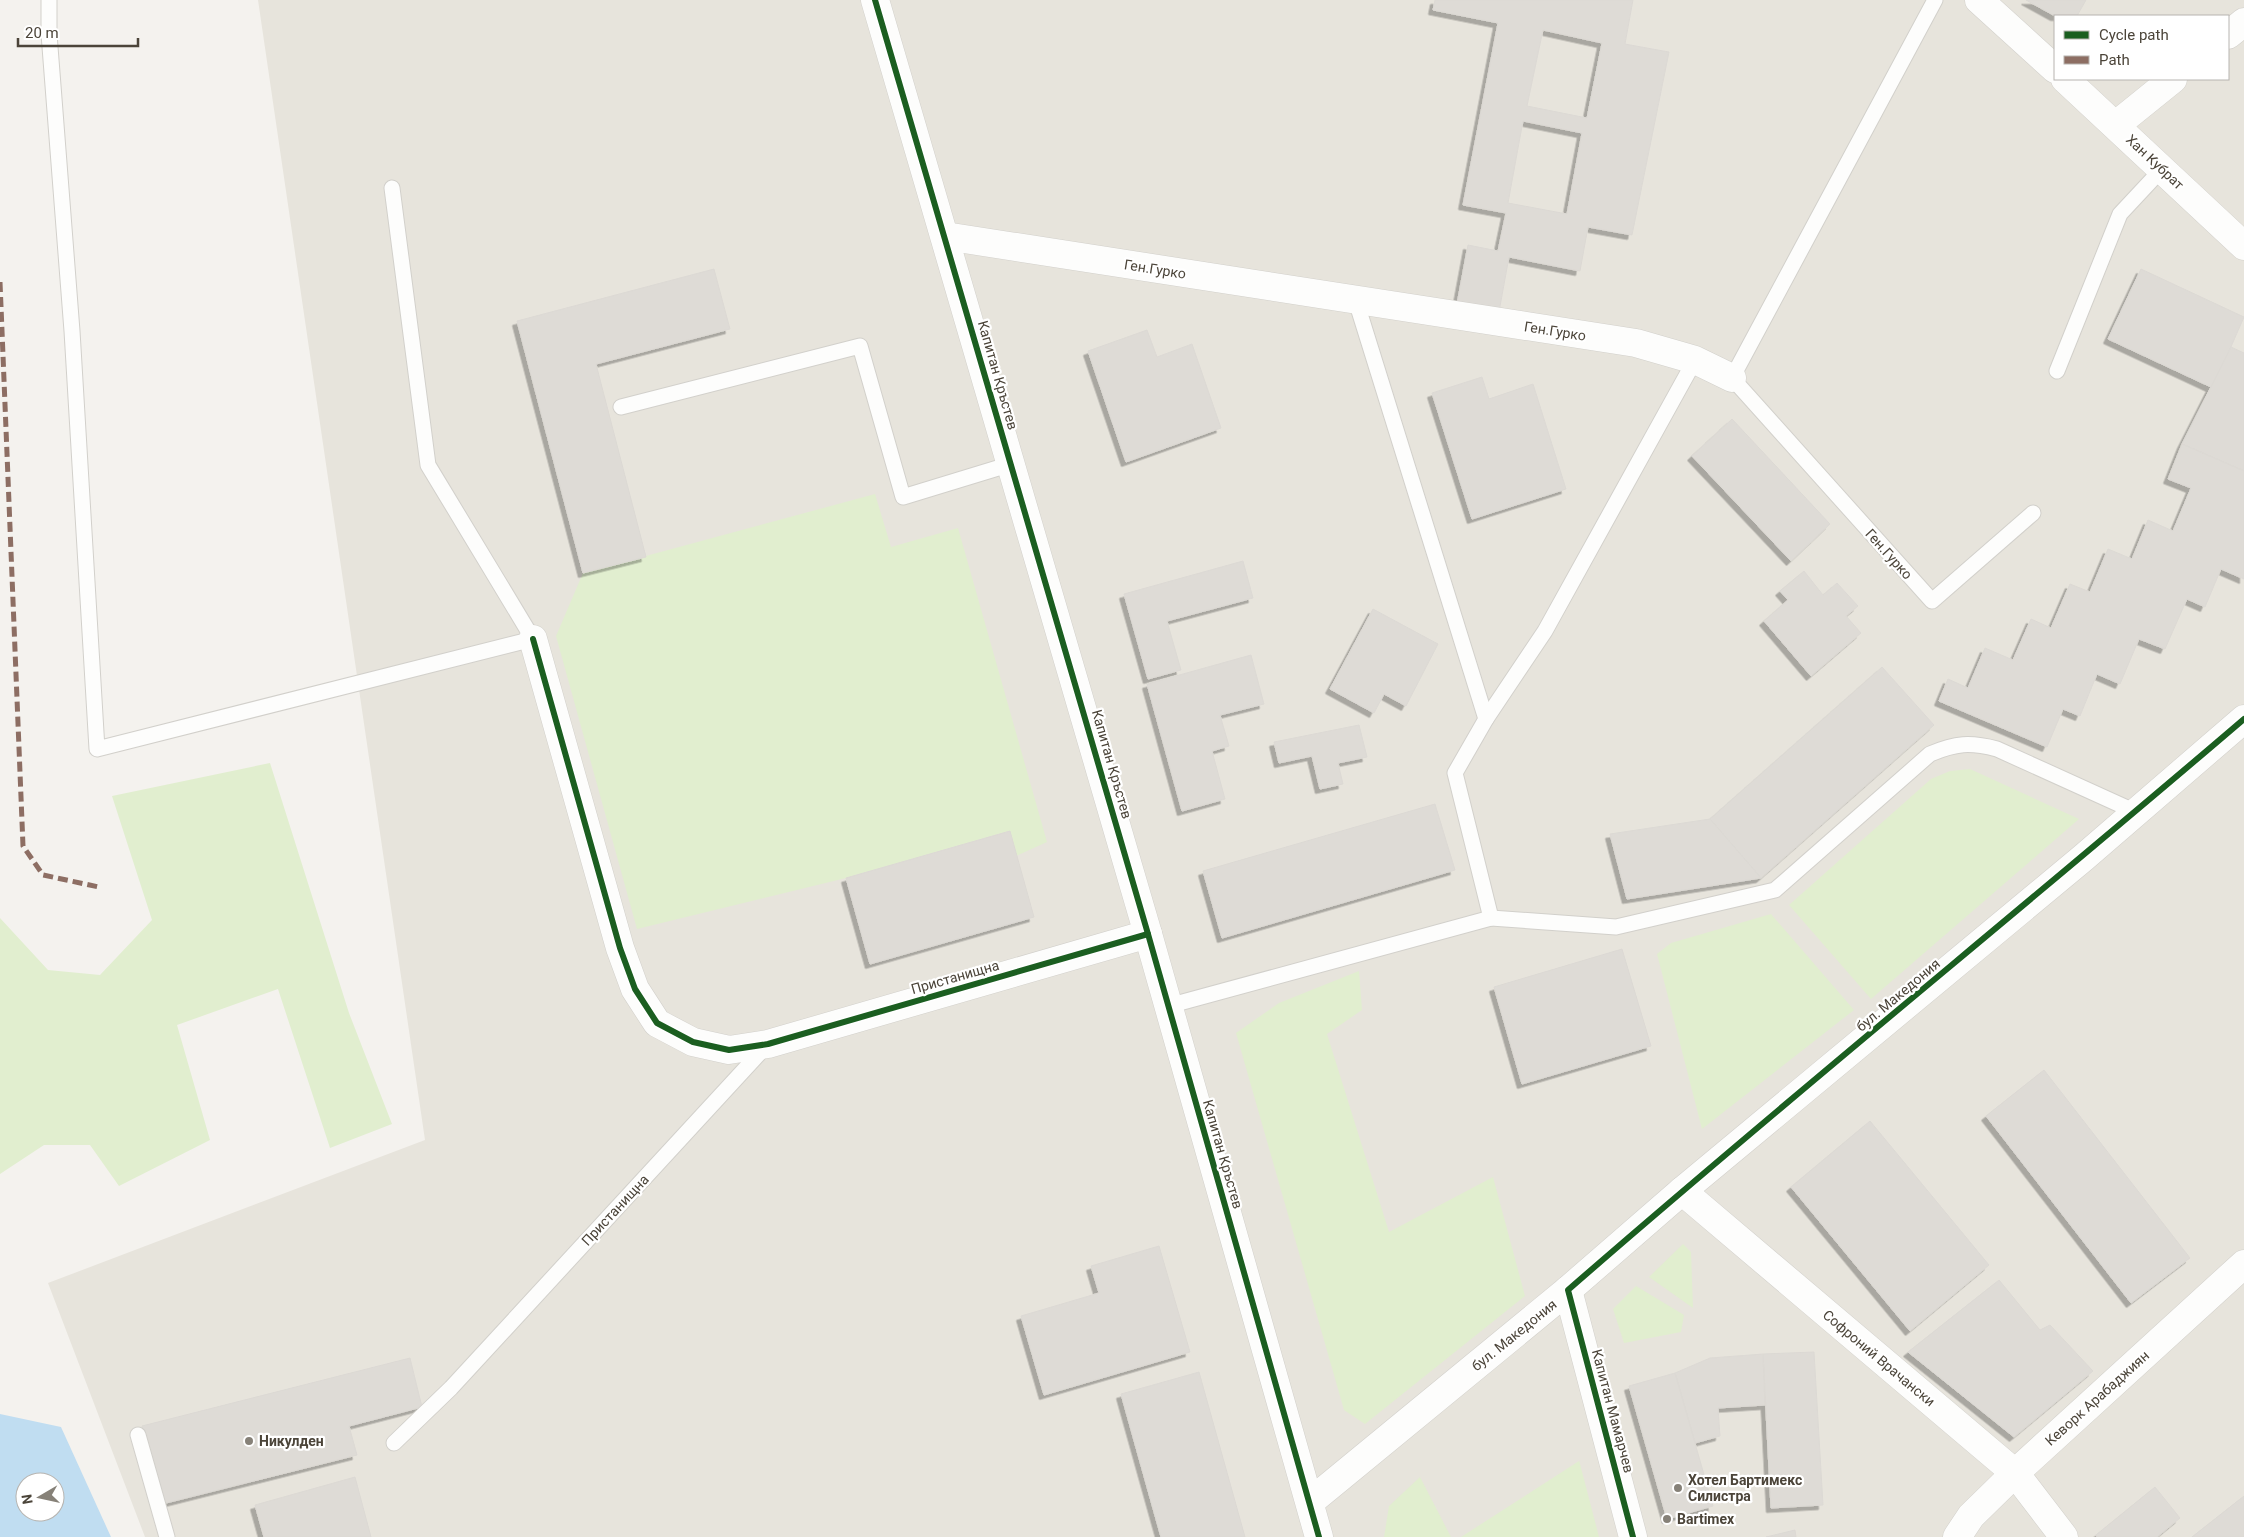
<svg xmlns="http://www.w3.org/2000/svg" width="2244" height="1537" font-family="Roboto,sans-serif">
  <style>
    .residential { fill: #e7e4dc; fill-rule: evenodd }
    .green { fill: #e1eecf }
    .water { fill: #c0ddf1; fill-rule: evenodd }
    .building { fill: #dedbd6; stroke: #dcd9d4; fill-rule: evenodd; filter: url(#shadow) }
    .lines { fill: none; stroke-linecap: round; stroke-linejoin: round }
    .lane-casing { stroke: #d2d0cb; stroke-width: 17 }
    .street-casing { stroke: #d2d0cb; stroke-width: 29 }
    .lane { stroke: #fdfdfc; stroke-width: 15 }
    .street { stroke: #fdfdfc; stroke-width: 28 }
    .quiet { stroke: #8d6e63; stroke-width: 5; stroke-dasharray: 10 5; stroke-linecap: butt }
    .cycleway-casing { stroke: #fff; stroke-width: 9 }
    .cycleway { stroke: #1b5e20; stroke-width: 6 }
    .poi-dot { fill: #868178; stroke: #fff; stroke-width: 2 }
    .labels { text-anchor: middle; stroke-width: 4.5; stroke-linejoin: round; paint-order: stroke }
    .street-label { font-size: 14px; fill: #4b4439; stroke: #fff }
    .poi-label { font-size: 14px; font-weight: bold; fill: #4b4439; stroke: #fff; text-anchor: start }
  </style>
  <defs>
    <filter id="shadow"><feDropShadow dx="-4.5" dy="4.5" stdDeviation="0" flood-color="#0004"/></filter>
  </defs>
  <rect width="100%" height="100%" fill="#f4f2ee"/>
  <path class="residential" d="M 258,0 L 2244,0 L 2244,1537 L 145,1537 L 48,1283 L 425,1140 ZM 2055,16 L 2228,16 L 2228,79 L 2055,79 Z"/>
  <g class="green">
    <polygon points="875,494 891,547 958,528 1047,842 1016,856 1009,831 846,878 637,929 556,636 583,573"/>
    <polygon points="270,763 349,1013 392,1124 330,1148 278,989 177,1025 210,1140 119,1186 90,1145 44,1145 0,1174 0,918 48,970 100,975 152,920 112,796"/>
    <polygon points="1970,769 2079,819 1871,999 1789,905 1931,779 1950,771"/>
    <polygon points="1771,914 1854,1010 1702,1129 1657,954 1671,943"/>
    <polygon points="1359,971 1362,1010 1327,1034 1389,1232 1493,1177 1525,1296 1365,1424 1344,1410 1236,1033 1279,1003"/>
    <polygon points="1683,1244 1691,1252 1693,1308 1649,1277"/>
    <polygon points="1636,1286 1684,1315 1681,1332 1624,1343 1613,1309"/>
    <polygon points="1579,1460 1599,1537 1461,1537 1579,1461"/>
    <polygon points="1420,1477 1451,1537 1384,1537 1389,1506"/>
  </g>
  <path class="water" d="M 0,1414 L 61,1427 L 111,1537 L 0,1537 ZM 25,1482 L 55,1482 L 55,1512 L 25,1512 Z"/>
  <g class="building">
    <path d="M 1435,0 L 1633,0 L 1625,44 L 1669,52 L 1632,235 L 1588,227 L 1580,271 L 1509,257 L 1499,312 L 1457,304 L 1468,245 L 1498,251 L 1506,213 L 1463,205 L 1498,23 L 1433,10 ZM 1543,30 L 1602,43 L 1587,118 L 1527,106 ZM 1523,121 L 1582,133 L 1567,214 L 1508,203 Z"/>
    <polygon points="2026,0 2086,0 2077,16 2055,16"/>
    <polygon points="714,269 730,329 596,364 646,557 583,573 517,321"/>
    <polygon points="2141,269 2244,317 2213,388 2108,339"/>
    <polygon points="1147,330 1157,357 1192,344 1221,428 1126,462 1088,351"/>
    <polygon points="2231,347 2244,353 2244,471 2182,444"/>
    <polygon points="1482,377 1489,399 1533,384 1566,489 1472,519 1432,393"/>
    <polygon points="1732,419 1830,524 1791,561 1692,456"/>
    <polygon points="2182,444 2244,471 2244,579 2221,569 2205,607 2187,599 2165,649 2139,639 2120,684 2097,674 2080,716 2063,709 2047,747 1939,701 1948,679 1968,688 1985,648 2013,660 2031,619 2051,628 2070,584 2090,592 2108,549 2132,559 2148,520 2173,531 2191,488 2168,479"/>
    <polygon points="1243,561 1253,598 1167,621 1181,670 1148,679 1124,594"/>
    <polygon points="1804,571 1823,595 1837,583 1858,606 1846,616 1861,633 1811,676 1764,621 1788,600 1780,591"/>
    <polygon points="1373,609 1438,644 1406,706 1384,694 1374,713 1330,689"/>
    <polygon points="1251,655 1264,704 1220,715 1229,746 1212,751 1225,799 1182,811 1147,684"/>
    <polygon points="1882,667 1934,725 1761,878 1710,819"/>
    <polygon points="1359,725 1367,757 1338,763 1343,784 1320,789 1312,756 1279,763 1274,742"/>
    <polygon points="1435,804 1455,870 1222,938 1203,871"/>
    <polygon points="1710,819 1761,878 1627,899 1610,834"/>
    <polygon points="1010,831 1034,917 870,964 846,878"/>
    <polygon points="1622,949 1651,1046 1522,1084 1494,987"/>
    <polygon points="2044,1070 2190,1258 2131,1303 1986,1116"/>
    <polygon points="1870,1121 1989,1265 1910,1331 1791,1187"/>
    <polygon points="1159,1246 1190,1352 1044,1395 1021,1316 1099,1293 1091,1266"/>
    <polygon points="1999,1280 2040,1330 2050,1325 2093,1371 2014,1437 1908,1352"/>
    <polygon points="1814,1352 1823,1505 1771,1508 1763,1354"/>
    <polygon points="1763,1354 1765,1405 1718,1408 1720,1436 1695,1443 1675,1373 1710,1358"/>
    <polygon points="410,1358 422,1407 349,1426 357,1455 162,1504 142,1426"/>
    <polygon points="1199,1372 1245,1537 1161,1537 1121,1394"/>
    <polygon points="1675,1373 1713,1506 1667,1519 1629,1386"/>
    <polygon points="355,1477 371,1537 264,1537 255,1505"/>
    <polygon points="2155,1487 2180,1518 2157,1537 2097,1537 2096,1535"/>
    <polygon points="2244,1496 2244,1537 2192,1537"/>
    <polygon points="1795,1530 1796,1537 1766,1537"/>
  </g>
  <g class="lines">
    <defs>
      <g id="lane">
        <polyline points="49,0 49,34 72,331 97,749 533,639 428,465 392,188"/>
        <polyline points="1935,0 1732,378 1932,601 2033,513"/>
        <polyline points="1356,301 1486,719"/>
        <polyline points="2057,371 2120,214 2162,169"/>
        <polyline points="621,407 860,346 903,497 1011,464"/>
        <path d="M 1491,918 L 1616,927 L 1775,890 L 1930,754 C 1956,743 1970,742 1997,749 L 2136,812"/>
        <polyline points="1168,1006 1491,918 1455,773 1486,719 1545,631 1695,360"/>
        <polyline points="138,1435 167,1537"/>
        <polyline points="394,1443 451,1388 767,1045"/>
      </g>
      <g id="street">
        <polyline points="875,0 1148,934 1319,1537"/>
        <polyline points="1979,0 2055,69"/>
        <polyline points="2228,35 2244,22"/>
        <polyline points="2065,79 2244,246"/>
        <polyline points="2116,125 2173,79"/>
        <polyline points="945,236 1636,343 1695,360 1732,378"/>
        <polyline points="533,639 620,948 635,989 657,1023 693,1042 729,1050 768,1044 1148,934"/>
        <polyline points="1682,1191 2015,1473 2064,1537"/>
        <polyline points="1568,1290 1633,1537"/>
        <polyline points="1310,1502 1568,1290 1682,1191 2083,858 2244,719"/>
        <polyline points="1957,1537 1971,1516 2015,1473 2244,1264"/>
      </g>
    </defs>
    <use href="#lane" class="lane-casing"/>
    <use href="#street" class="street-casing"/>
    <use href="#lane" class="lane"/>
    <use href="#street" class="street"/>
    <polyline class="quiet" points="0,282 23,846 43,875 99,887"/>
    <defs>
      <g id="cycleway">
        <polyline points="875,0 1148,934 1319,1537"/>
        <polyline points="533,639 620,948 635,989 657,1023 693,1042 729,1050 768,1044 1148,934"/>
        <path d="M 1633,1537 L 1568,1290 C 1790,1096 2020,911 2244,719"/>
      </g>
    </defs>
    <use href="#cycleway" class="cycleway-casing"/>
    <use href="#cycleway" class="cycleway"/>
  </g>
  <g class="poi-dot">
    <circle cx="249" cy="1441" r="5"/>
    <circle cx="1678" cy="1488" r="5"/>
    <circle cx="1667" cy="1519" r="5"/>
  </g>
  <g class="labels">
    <g class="street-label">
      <text transform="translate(2155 162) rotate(43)" y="5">Хан Кубрат</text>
      <text transform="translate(1155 269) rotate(9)" y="5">Ген.Гурко</text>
      <text transform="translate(1555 331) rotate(9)" y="5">Ген.Гурко</text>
      <text transform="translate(998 375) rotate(74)" y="5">Капитан Кръстев</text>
      <text transform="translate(1889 554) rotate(48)" y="5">Ген.Гурко</text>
      <text transform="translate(1112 764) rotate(74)" y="5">Капитан Кръстев</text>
      <text transform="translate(955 977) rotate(-16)" y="5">Пристанищна</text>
      <text transform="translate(1898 995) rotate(-40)" y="5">бул. Македония</text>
      <text transform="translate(1223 1154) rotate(74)" y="5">Капитан Кръстев</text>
      <text transform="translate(615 1210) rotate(-47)" y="5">Пристанищна</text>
      <text transform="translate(1514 1335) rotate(-39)" y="5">бул. Македония</text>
      <text transform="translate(1879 1358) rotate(40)" y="5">Софроний Врачански</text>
      <text transform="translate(2097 1398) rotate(-42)" y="5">Кеворк Арабаджиян</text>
      <text transform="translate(1613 1411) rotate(75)" y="5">Капитан Мамарчев</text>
    </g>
    <g class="poi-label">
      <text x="259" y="1446">Никулден</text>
      <text x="1688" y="1485">Хотел Бартимекс<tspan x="1688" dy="16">Силистра</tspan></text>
      <text x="1677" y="1524">Bartimex</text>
    </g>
  </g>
  <rect x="2054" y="15" width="175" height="65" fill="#ffffff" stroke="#b7b4b0"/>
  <rect x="2064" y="31" width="25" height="8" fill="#1b5e20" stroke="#b7b4b0"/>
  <text x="2099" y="40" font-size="15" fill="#4b4439">Cycle path</text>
  <rect x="2064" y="56" width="25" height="8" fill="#8d6e63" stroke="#b7b4b0"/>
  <text x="2099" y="65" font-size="15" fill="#4b4439">Path</text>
  <g transform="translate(40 1497) rotate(261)"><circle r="24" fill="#ffffff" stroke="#b7b4b0"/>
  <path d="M0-4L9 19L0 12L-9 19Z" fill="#868178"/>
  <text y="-8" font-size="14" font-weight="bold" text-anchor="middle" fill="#4b4439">N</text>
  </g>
  <path d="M18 38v8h120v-8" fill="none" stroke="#4b4439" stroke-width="2.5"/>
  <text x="25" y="38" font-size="15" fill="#4b4439" stroke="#ffffff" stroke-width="4" paint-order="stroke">20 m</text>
</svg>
